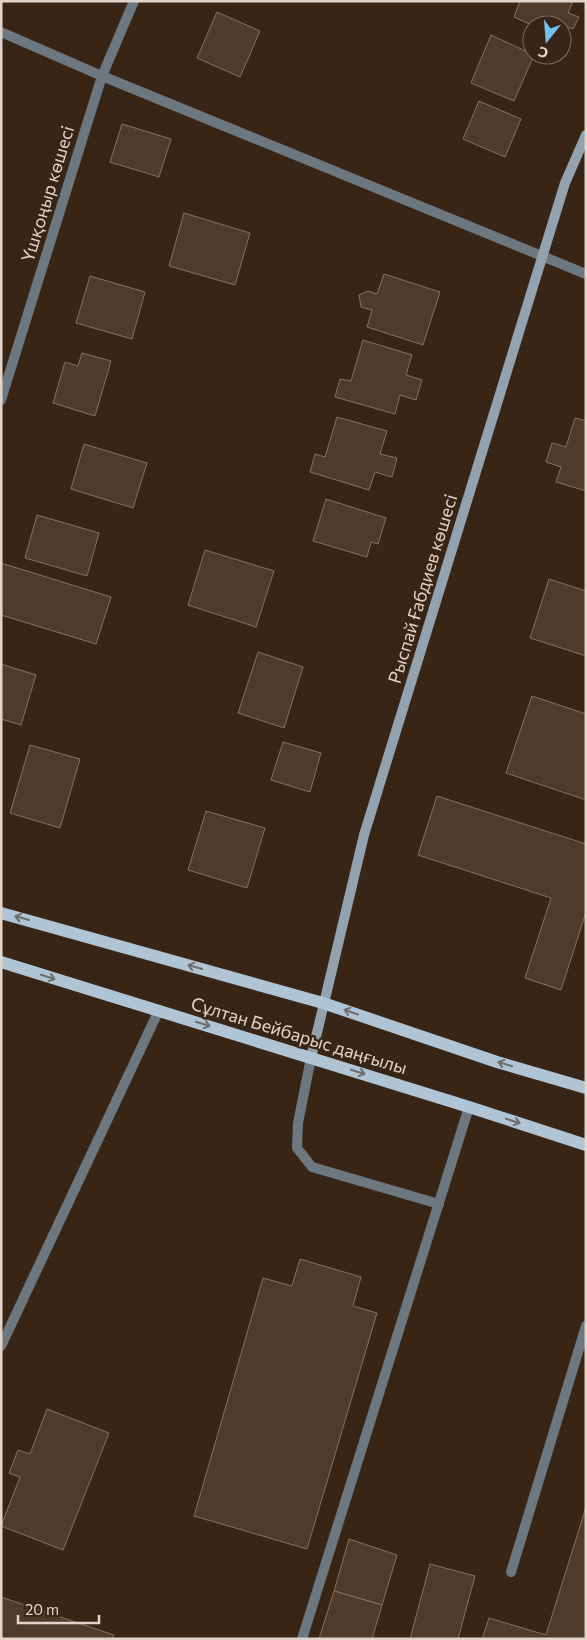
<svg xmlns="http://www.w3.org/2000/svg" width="587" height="1640" font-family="Commissioner,sans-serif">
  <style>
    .building { fill: #4f3b2b; stroke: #877160 }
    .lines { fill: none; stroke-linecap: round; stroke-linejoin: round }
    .lane { stroke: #6c777f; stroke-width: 10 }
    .street { stroke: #6c777f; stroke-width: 10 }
    .secondary { stroke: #92a3af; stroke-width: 10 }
    .primary { stroke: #afc5d5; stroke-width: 12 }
    .oneway { stroke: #6e6d6b }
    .labels { text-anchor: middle; stroke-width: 4.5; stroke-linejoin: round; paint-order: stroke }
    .street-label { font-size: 18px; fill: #e1d4cb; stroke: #382515 }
  </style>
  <rect width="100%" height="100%" fill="#382515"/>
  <g class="building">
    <polygon points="520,1 573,1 568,13 579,17 573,29 563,25 562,27 562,25 532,25 514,17"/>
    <polygon points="217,12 260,31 240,77 197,58"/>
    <polygon points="491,35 534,55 514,101 471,83"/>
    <polygon points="479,101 521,119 505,157 463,139"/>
    <polygon points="122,124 171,139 159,177 110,162"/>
    <polygon points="184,213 250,233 235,285 169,266"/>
    <polygon points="384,274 440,292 423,345 367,327 372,310 361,307 359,295 368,291 377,294"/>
    <polygon points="90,276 145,292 132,339 76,323"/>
    <polygon points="363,340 412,355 406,375 422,380 416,400 400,395 395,414 335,397 340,379 351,381"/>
    <polygon points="82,353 111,361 95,416 53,403 65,362 78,366"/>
    <polygon points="337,417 387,431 380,454 397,458 392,477 375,472 369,490 310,472 315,454 325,457"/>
    <polygon points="575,418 586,421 586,491 556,482 561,467 546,462 552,443 566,447"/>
    <polygon points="84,444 147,463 133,508 71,489"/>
    <polygon points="326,499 386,518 378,544 371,542 367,557 313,541"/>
    <polygon points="37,515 99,533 87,576 25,558"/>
    <polygon points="205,550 274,571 256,627 188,605"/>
    <polygon points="1,563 111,597 96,644 1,615"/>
    <polygon points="549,579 586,591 586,656 530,638"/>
    <polygon points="258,652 303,667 284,728 238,713"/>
    <polygon points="1,664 36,675 21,725 1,719"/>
    <polygon points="532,696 586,714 586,800 506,773"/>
    <polygon points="283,742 321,753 310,792 271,780"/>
    <polygon points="30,745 80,759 60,828 10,813"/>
    <polygon points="437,796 586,844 586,912 561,990 525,978 551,898 418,855"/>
    <polygon points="206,811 265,828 247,888 188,870"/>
    <polygon points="300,1259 361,1277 353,1306 377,1313 307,1549 194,1516 263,1278 292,1286"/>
    <polygon points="47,1409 109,1433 63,1550 1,1526 20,1477 9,1473 18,1450 30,1454"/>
    <polygon points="586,1507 586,1639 482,1639 489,1618 546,1635"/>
    <polygon points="349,1539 397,1555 382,1605 334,1591"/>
    <polygon points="430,1564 475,1576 458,1639 410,1639"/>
    <polygon points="334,1591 382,1605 372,1639 319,1639"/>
    <polygon points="1,1597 114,1635 112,1639 1,1639"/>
  </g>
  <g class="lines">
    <g class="lane">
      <polyline points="311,1058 298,1123 297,1148 312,1167 439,1204"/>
      <polyline points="511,1572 586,1326"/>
      <polyline points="302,1639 469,1107"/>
    </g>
    <g class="street">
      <polyline points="1,32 102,76 586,274"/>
      <polyline points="1,400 102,76 134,1"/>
      <polyline points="1,1346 159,1010"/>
    </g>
    <polyline class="secondary" points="311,1058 364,835 565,183 586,135"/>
    <g class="primary">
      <polyline points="1,913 323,1003 497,1062 586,1088"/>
      <polyline points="1,962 469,1107 586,1145"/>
    </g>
  </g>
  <defs><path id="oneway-shaft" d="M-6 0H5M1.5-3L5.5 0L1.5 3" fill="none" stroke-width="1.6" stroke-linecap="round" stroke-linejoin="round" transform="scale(1.25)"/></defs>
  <g class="oneway">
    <use href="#oneway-shaft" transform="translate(22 918) rotate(-164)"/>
    <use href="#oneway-shaft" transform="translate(195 967) rotate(-164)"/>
    <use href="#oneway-shaft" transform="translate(48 977) rotate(17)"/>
    <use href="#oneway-shaft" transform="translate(351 1012) rotate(-161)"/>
    <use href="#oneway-shaft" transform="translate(203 1024) rotate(17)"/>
    <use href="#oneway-shaft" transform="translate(505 1064) rotate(-163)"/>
    <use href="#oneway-shaft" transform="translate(358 1072) rotate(17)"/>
    <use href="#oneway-shaft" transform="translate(513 1121) rotate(18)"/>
  </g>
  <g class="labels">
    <g class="street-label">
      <text transform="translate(48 194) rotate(-73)" y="6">Үшқоңыр көшесі</text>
      <text transform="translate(423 589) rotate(-73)" y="6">Рыспай Ғабдиев көшесі</text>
      <text transform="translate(299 1036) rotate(17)" y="6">Сұлтан Бейбарыс даңғылы</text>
    </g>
  </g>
  <rect width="587" height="1640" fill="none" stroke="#e1d4cb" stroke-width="5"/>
  <g transform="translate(547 40) rotate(197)"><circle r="24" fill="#382515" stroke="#7c6b5e"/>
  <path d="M0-4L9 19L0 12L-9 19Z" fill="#72c1f5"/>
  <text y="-8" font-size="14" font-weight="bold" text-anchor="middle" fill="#e1d4cb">С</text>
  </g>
  <path d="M18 1615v8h81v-8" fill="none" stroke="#e1d4cb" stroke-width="2.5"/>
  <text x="25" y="1615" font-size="15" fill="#e1d4cb" stroke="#382515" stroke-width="4" paint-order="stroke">20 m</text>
</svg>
